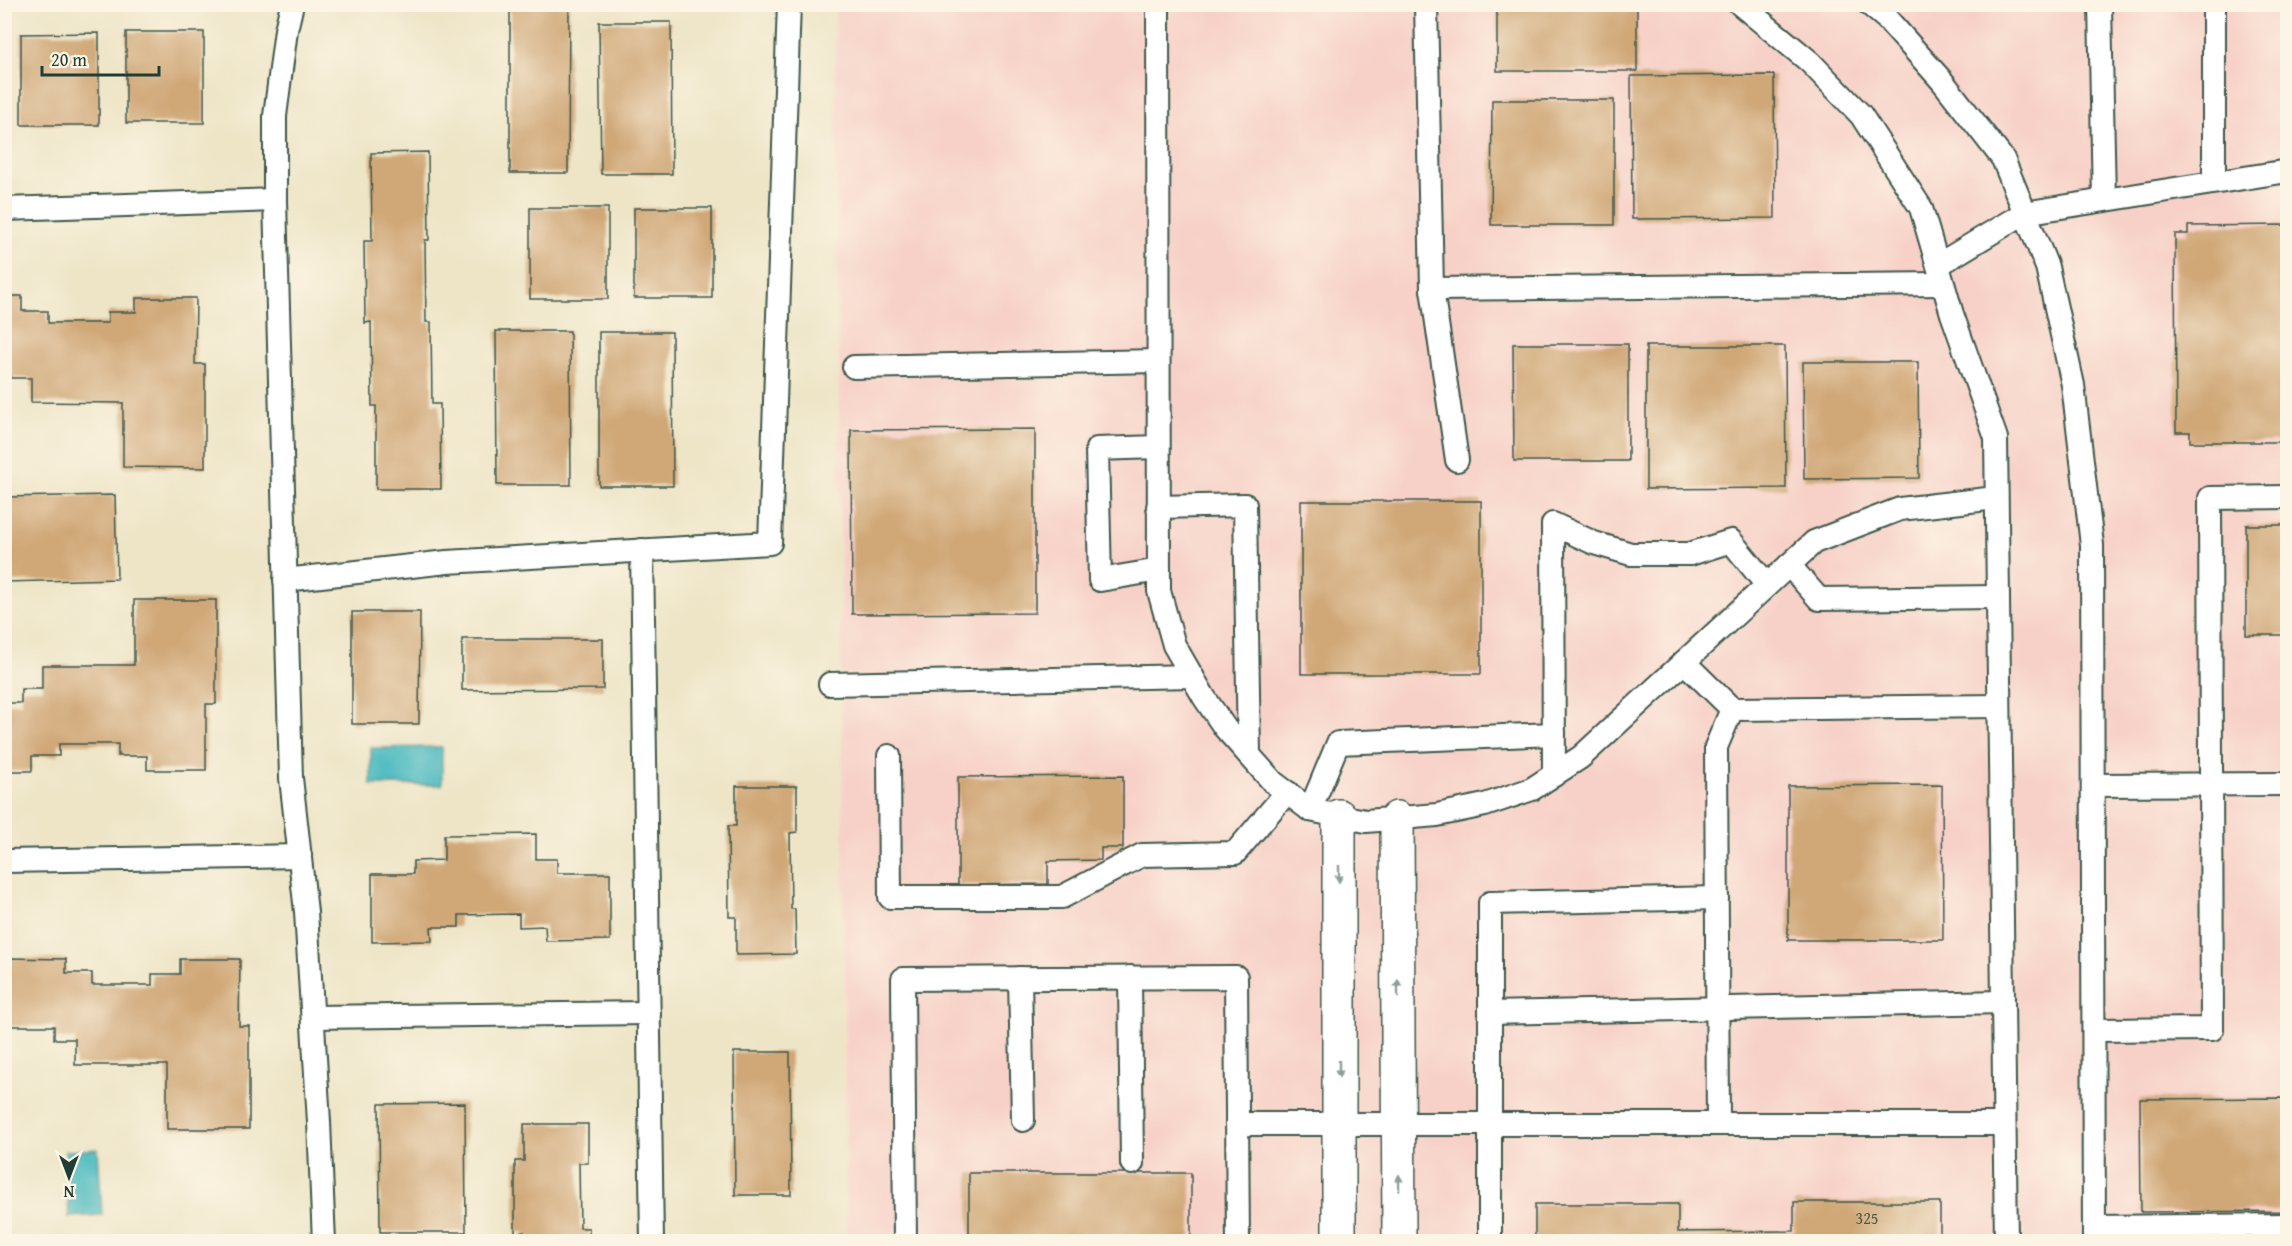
<svg xmlns="http://www.w3.org/2000/svg" width="2292" height="1246" font-family="'Gentium Book Plus',serif">
  <style>
    .built { fill: #f7d1c8 }
    .water { fill: #4bbac0; stroke: #357c7a; stroke-width: 1.5 }
    .building { fill: #d0a878 }
    .lines { fill: none; stroke-linecap: round; stroke-linejoin: round }
    .lane-casing { stroke: #3e564a; stroke-width: 26 }
    .street-casing { stroke: #3e564a; stroke-width: 36 }
    .lane { stroke: #fff; stroke-width: 22 }
    .street { stroke: #fff; stroke-width: 33 }
    .oneway { fill: #8f9e9a }
    .labels { text-anchor: middle; stroke-width: 4.5; stroke-linejoin: round; paint-order: stroke }
    .number-label { font-size: 16px; fill: #4b5845 }
  </style>
  <rect width="100%" height="100%" fill="#fcf5e5"/>
  <filter id="ink" filterUnits="userSpaceOnUse"><feTurbulence type="fractalNoise" baseFrequency=".0167" numOctaves="2"/><feDisplacementMap in="SourceGraphic" scale="12" xChannelSelector="R" yChannelSelector="G"/><feConvolveMatrix kernelMatrix="1 2 1 2 8 2 1 2 1" color-interpolation-filters="sRGB"/></filter>
  <filter id="wash" filterUnits="userSpaceOnUse"><feTurbulence type="fractalNoise" baseFrequency=".008" numOctaves="4" result="noise"/><feDisplacementMap in="SourceGraphic" scale="24" xChannelSelector="R" yChannelSelector="G"/><feGaussianBlur stdDeviation="1.35" result="paint"/><feColorMatrix in="noise" values="0 0 0 0 0 0 0 0 0 0 0 0 0 0 0 0 0 1.4 0 .05"/><feComposite in="paint" operator="in"/></filter>
  <g filter="url(#wash)">
    <rect width="100%" height="100%" fill="#eee5c7"/>
    <polygon class="built" points="835,5 2287,5 2287,1241 847,1241"/>
    <g class="water">
      <polygon points="442,747 442,785 371,785 371,748"/>
      <polygon points="98,1149 102,1215 69,1217 65,1151"/>
    </g>
    <g id="blocks">
      <g class="building">
        <polygon points="510,4 569,5 568,173 510,173"/>
        <rect x="1497" y="4" width="140" height="67"/>
        <polygon points="599,22 671,22 672,174 601,174"/>
        <rect x="126" y="32" width="78" height="91"/>
        <polygon points="99,33 99,125 21,125 21,34"/>
        <polygon points="1774,75 1775,218 1632,219 1631,76"/>
        <polygon points="1492,100 1614,100 1614,225 1491,225"/>
        <polygon points="428,152 429,240 425,240 426,322 431,322 432,404 440,404 441,489 376,489 376,406 372,406 371,322 365,323 364,241 372,241 371,153"/>
        <rect x="530" y="208" width="78" height="91"/>
        <rect x="634" y="208" width="78" height="90"/>
        <polygon points="2288,225 2288,442 2190,442 2190,432 2176,432 2175,234 2188,234 2188,226"/>
        <polygon points="4,296 22,296 22,311 48,311 48,323 108,323 108,312 136,312 136,298 196,298 195,364 205,364 205,468 123,467 123,403 31,402 31,378 10,378 10,364 4,364"/>
        <polygon points="496,331 570,331 571,485 497,485"/>
        <polygon points="599,332 672,332 673,486 599,486"/>
        <polygon points="1513,344 1628,344 1628,461 1514,461"/>
        <polygon points="1646,346 1785,346 1786,488 1646,489"/>
        <polygon points="1803,362 1918,362 1919,478 1804,479"/>
        <polygon points="1035,429 1035,613 852,614 851,430"/>
        <polygon points="115,495 117,579 4,582 4,497"/>
        <rect x="1301" y="501" width="180" height="173"/>
        <rect x="2246" y="525" width="42" height="110"/>
        <polygon points="134,600 216,600 216,704 206,704 206,770 147,770 147,756 118,756 118,744 59,744 59,756 32,756 32,771 4,771 4,703 21,703 21,689 42,689 42,665 134,665"/>
        <polygon points="352,612 420,612 419,724 352,724"/>
        <polygon points="462,639 603,639 603,689 462,690"/>
        <polygon points="1123,776 1123,848 1101,848 1101,860 1048,861 1048,884 958,885 958,777"/>
        <polygon points="1942,785 1943,940 1788,940 1788,786"/>
        <polygon points="736,786 797,786 797,832 790,833 791,909 795,909 796,954 736,955 736,917 729,917 728,826 736,826"/>
        <polygon points="536,834 536,859 557,859 557,873 610,873 610,940 546,941 545,926 519,927 519,914 459,915 459,927 431,927 432,941 372,942 372,874 413,874 413,861 444,860 444,835"/>
        <polygon points="4,958 66,959 66,973 92,973 92,985 152,985 152,974 180,974 180,959 240,959 239,1026 249,1026 249,1129 167,1129 167,1065 75,1065 75,1039 54,1039 54,1026 4,1026"/>
        <polygon points="734,1052 790,1052 791,1195 735,1195"/>
        <polygon points="2288,1098 2288,1211 2141,1212 2140,1099"/>
        <polygon points="465,1103 466,1232 380,1232 379,1104"/>
        <polygon points="524,1124 588,1124 588,1163 579,1163 580,1228 589,1228 589,1242 524,1242 524,1232 515,1233 515,1161 524,1161"/>
        <rect x="969" y="1173" width="222" height="69"/>
        <polygon points="1794,1202 1940,1202 1940,1242 1535,1242 1535,1204 1678,1204 1678,1232 1794,1231"/>
        <rect x="158" y="1236" width="65" height="6"/>
      </g>
    </g>
  </g>
  <g filter="url(#ink)">
    <use href="#blocks" fill-opacity="0" stroke="#3e564a" stroke-width="1.5"/>
    <g class="lines">
      <defs>
        <g id="lane">
          <polyline points="292,4 286,30 275,116 275,200 291,778 306,912 319,1122 324,1242"/>
          <polyline points="1158,4 1159,591 1174,645 1204,697 1225,728 1273,782 1310,810 1339,816 1366,821 1437,815 1485,805 1532,789 1581,757 1814,542 1900,509 1996,498"/>
          <polyline points="1426,4 1432,289 1457,460"/>
          <polyline points="1740,4 1810,62 1861,115 1921,208 1952,314 1996,438 2006,1242"/>
          <polyline points="1869,4 1887,19 1943,82 2003,159 2047,267 2073,385 2092,545 2094,1242"/>
          <polyline points="2100,4 2104,200"/>
          <polyline points="2214,4 2214,182"/>
          <polyline points="4,209 275,200"/>
          <polyline points="1938,265 2024,213 2288,171"/>
          <polyline points="1432,289 1943,284"/>
          <polyline points="854,367 1158,361"/>
          <polyline points="1158,447 1097,449 1100,580 1159,570"/>
          <polyline points="1158,507 1245,505 1249,755"/>
          <polyline points="642,550 652,1242"/>
          <polyline points="1789,565 1819,599 1998,597"/>
          <polyline points="285,580 447,562 770,543 789,4"/>
          <polyline points="1684,662 1732,709 1999,706"/>
          <polyline points="830,684 1192,676"/>
          <polyline points="889,756 890,897 1062,897 1142,855 1235,853 1287,792"/>
          <polyline points="1554,775 1553,524 1594,543 1631,554 1690,554 1731,541 1767,585"/>
          <polyline points="2093,785 2288,784"/>
          <polyline points="1310,810 1338,743 1554,734"/>
          <polyline points="4,861 300,856"/>
          <polyline points="1130,977 1132,1163"/>
          <polyline points="1020,978 1023,1120"/>
          <polyline points="1491,1013 2003,1002"/>
          <polyline points="313,1017 649,1013"/>
          <polyline points="2094,1030 2212,1029 2210,498 2288,497"/>
          <polyline points="1237,1124 2004,1124"/>
          <polyline points="1718,1124 1716,747 1732,709"/>
          <polyline points="2094,1227 2288,1225"/>
          <polyline points="905,1242 903,979 1236,977 1238,1242"/>
          <polyline points="1490,1242 1490,903 1717,898"/>
        </g>
        <g id="street">
          <polyline points="1339,816 1339,1242"/>
          <polyline points="1397,818 1399,1242"/>
        </g>
      </defs>
      <use href="#lane" class="lane-casing"/>
      <use href="#street" class="street-casing"/>
      <use href="#lane" class="lane"/>
      <use href="#street" class="street"/>
    </g>
    <defs><path id="oneway-solid" d="M-6-.8H1V-3.2L6.5 0L1 3.2V.8H-6Z" transform="scale(1.5)"/></defs>
    <g class="oneway">
      <use href="#oneway-solid" transform="translate(1339 874) rotate(90)"/>
      <use href="#oneway-solid" transform="translate(1398 988) rotate(-90)"/>
      <use href="#oneway-solid" transform="translate(1339 1069) rotate(90)"/>
      <use href="#oneway-solid" transform="translate(1399 1183) rotate(-90)"/>
    </g>
  </g>
  <g class="labels">
    <g class="number-label">
      <text x="1867" y="1224">325</text>
    </g>
  </g>
  <rect width="2292" height="1246" fill="none" stroke="#fcf5e5" stroke-width="24"/>
  <g transform="translate(69 1177) rotate(180)" stroke="#fcf5e5" stroke-width="4.5" paint-order="stroke">
  <path d="M0-4.5L10 22L0 15L-10 22Z" fill="#1f3d34"/>
  <text y="-9" font-size="16" font-weight="bold" text-anchor="middle" fill="#1f3d34">N</text>
  </g>
  <path d="M42 66v9h117v-9" fill="none" stroke="#1f3d34" stroke-width="3"/>
  <text x="51" y="66" font-size="18" fill="#1f3d34" stroke="#fcf5e5" stroke-width="4.5" paint-order="stroke">20 m</text>
</svg>
